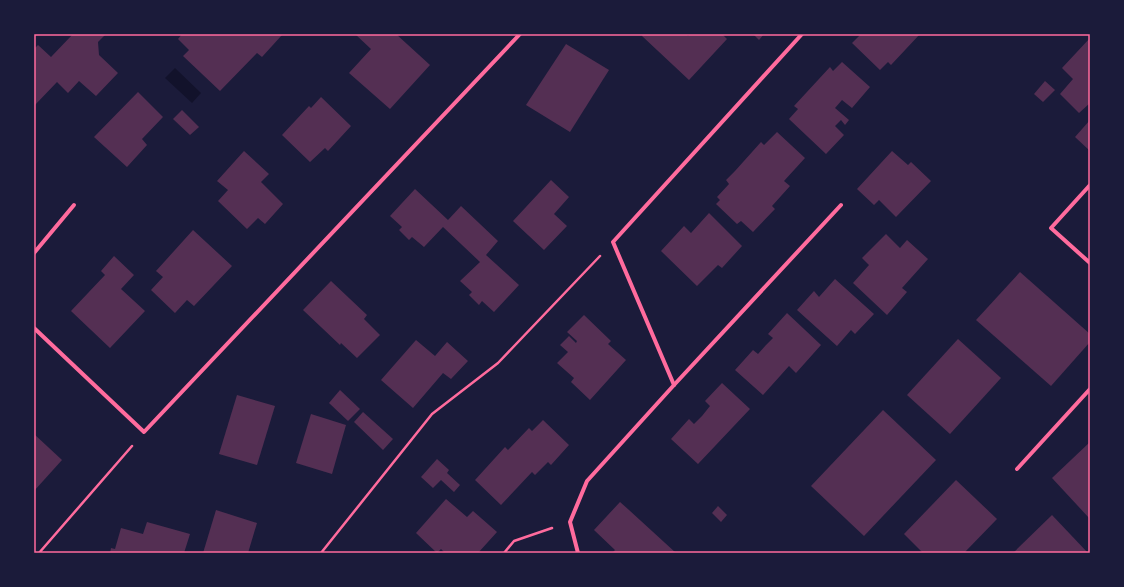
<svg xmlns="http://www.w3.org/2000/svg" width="1124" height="587" font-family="'Source Serif 4',serif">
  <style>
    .water { fill: #12122b }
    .building { fill: #542f53 }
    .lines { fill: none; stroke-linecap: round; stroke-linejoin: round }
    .path { stroke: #ff6b9d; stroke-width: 2.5 }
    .minor { stroke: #ff6b9d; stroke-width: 4 }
    .neatline { fill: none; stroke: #ff6b9d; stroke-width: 1.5 }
  </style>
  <rect width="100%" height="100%" fill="#1b1b3a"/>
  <polygon class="water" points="175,68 201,93 192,103 165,78"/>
  <g class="building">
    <polygon points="73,34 106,34 98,42 99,55 118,73 96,96 79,81 68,93 57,82 34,106 34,49 38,45 51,57"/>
    <polygon points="182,34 281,34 282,35 262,57 257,53 220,91 183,56 189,50 178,39"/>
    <polygon points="355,34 396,34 430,65 390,109 349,73 371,49"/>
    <polygon points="643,34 686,34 688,36 690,34 722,34 727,39 689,80 642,36"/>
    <polygon points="753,34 764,34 759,40"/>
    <polygon points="861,34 920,34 891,65 888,62 880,70 852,43"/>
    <polygon points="1090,38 1090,103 1079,113 1060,94 1073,79 1062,68"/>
    <polygon points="566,44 609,70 570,132 526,105"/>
    <polygon points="842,62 870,87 852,108 842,100 835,108 849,120 845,125 841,120 835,126 844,135 826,154 789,119 798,109 794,106 830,67 833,71"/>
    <polygon points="1045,81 1055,90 1043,102 1034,94"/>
    <polygon points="138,92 163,117 142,139 147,145 127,167 94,137"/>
    <polygon points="321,97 351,126 328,151 325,148 310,162 282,135 309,106 311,108"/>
    <polygon points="182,110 199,127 190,135 173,119"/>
    <polygon points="1090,120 1090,151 1075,137"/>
    <polygon points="777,132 805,158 784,181 790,186 772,206 775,209 753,232 741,221 737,224 716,204 720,200 717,197 729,184 726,180 735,171 761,142 764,145"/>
    <polygon points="244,151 269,174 261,182 283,204 265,224 258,218 247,229 218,201 228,190 217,181"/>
    <polygon points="892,151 908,165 911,162 931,181 896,217 879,200 874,205 857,189"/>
    <polygon points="551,180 569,197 554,214 567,226 544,250 513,221"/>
    <polygon points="415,189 448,220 461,206 498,241 486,255 519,285 494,312 482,301 479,305 469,295 472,292 460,281 480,262 443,227 424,247 412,237 409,240 399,230 402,227 390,216"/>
    <polygon points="709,213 742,246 722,268 718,265 697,286 661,251 684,226 691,233"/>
    <polygon points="193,230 232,266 194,306 187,300 175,313 151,290 163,277 156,271"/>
    <polygon points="886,234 900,248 907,240 928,259 902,288 907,292 887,315 853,283 869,265 862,258"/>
    <polygon points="114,256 134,275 121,289 145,311 110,348 71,311 105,275 101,271"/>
    <polygon points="1020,272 1090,334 1090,342 1051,386 976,320"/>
    <polygon points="835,279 874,314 855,334 851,330 837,346 797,310 814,291 819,297"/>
    <polygon points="331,281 367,315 364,319 380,335 357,358 341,343 340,345 303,310"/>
    <polygon points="787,313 821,345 796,373 789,366 763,395 735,370 753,350 758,354 766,345 773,338 768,334"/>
    <polygon points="584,315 611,341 608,344 626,360 590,400 571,382 574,378 557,363 568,352 560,345 569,336 576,343 577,341 567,332"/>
    <polygon points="958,339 1001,378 950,434 907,395"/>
    <polygon points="416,340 435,356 447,342 468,361 451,379 443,373 413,408 381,380"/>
    <polygon points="722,383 750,409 698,464 671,439 689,419 694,424 702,416 710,406 705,401"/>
    <polygon points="340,390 360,409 348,421 329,403"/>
    <polygon points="237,395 275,406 257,465 219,454"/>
    <polygon points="883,410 936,460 864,536 811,486"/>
    <polygon points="363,412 393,439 383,450 354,422"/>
    <polygon points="311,414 346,425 332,474 296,463"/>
    <polygon points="543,420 569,445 551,465 548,462 535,475 532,472 501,505 475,480 505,447 508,450 529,428 532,431"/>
    <polygon points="34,434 62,460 34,491"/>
    <polygon points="1090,442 1090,519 1052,478"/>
    <polygon points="437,459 449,470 447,473 460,485 454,492 441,480 433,488 421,477"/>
    <polygon points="956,480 997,519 964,553 923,553 904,534"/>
    <polygon points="446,499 467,517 473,511 497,532 478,553 445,553 441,549 437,553 416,533"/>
    <polygon points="620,502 629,510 676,553 612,553 615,550 594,530"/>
    <polygon points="718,506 727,515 721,522 712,513"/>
    <polygon points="216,510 257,523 248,553 203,553"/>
    <polygon points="1052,515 1088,553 1013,553"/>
    <polygon points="147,522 190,534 184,553 110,553 111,548 115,549 121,528 143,534"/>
  </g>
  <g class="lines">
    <g class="path">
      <polyline points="39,553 132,446"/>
      <polyline points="321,553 432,414 498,363 600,256"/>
      <polyline points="504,553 514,541 552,528"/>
    </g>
    <g class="minor">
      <polyline points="1090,185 1051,228 1090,263"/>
      <polyline points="34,253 74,205"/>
      <polyline points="34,328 144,432 520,34"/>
      <polyline points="674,385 613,242 802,34"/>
      <polyline points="1017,469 1090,389"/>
      <polyline points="578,553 570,522 587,481 674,385 841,205"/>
    </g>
  </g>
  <rect width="1124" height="587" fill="none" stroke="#1b1b3a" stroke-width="70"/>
  <rect x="35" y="35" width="1054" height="517" class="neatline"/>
</svg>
